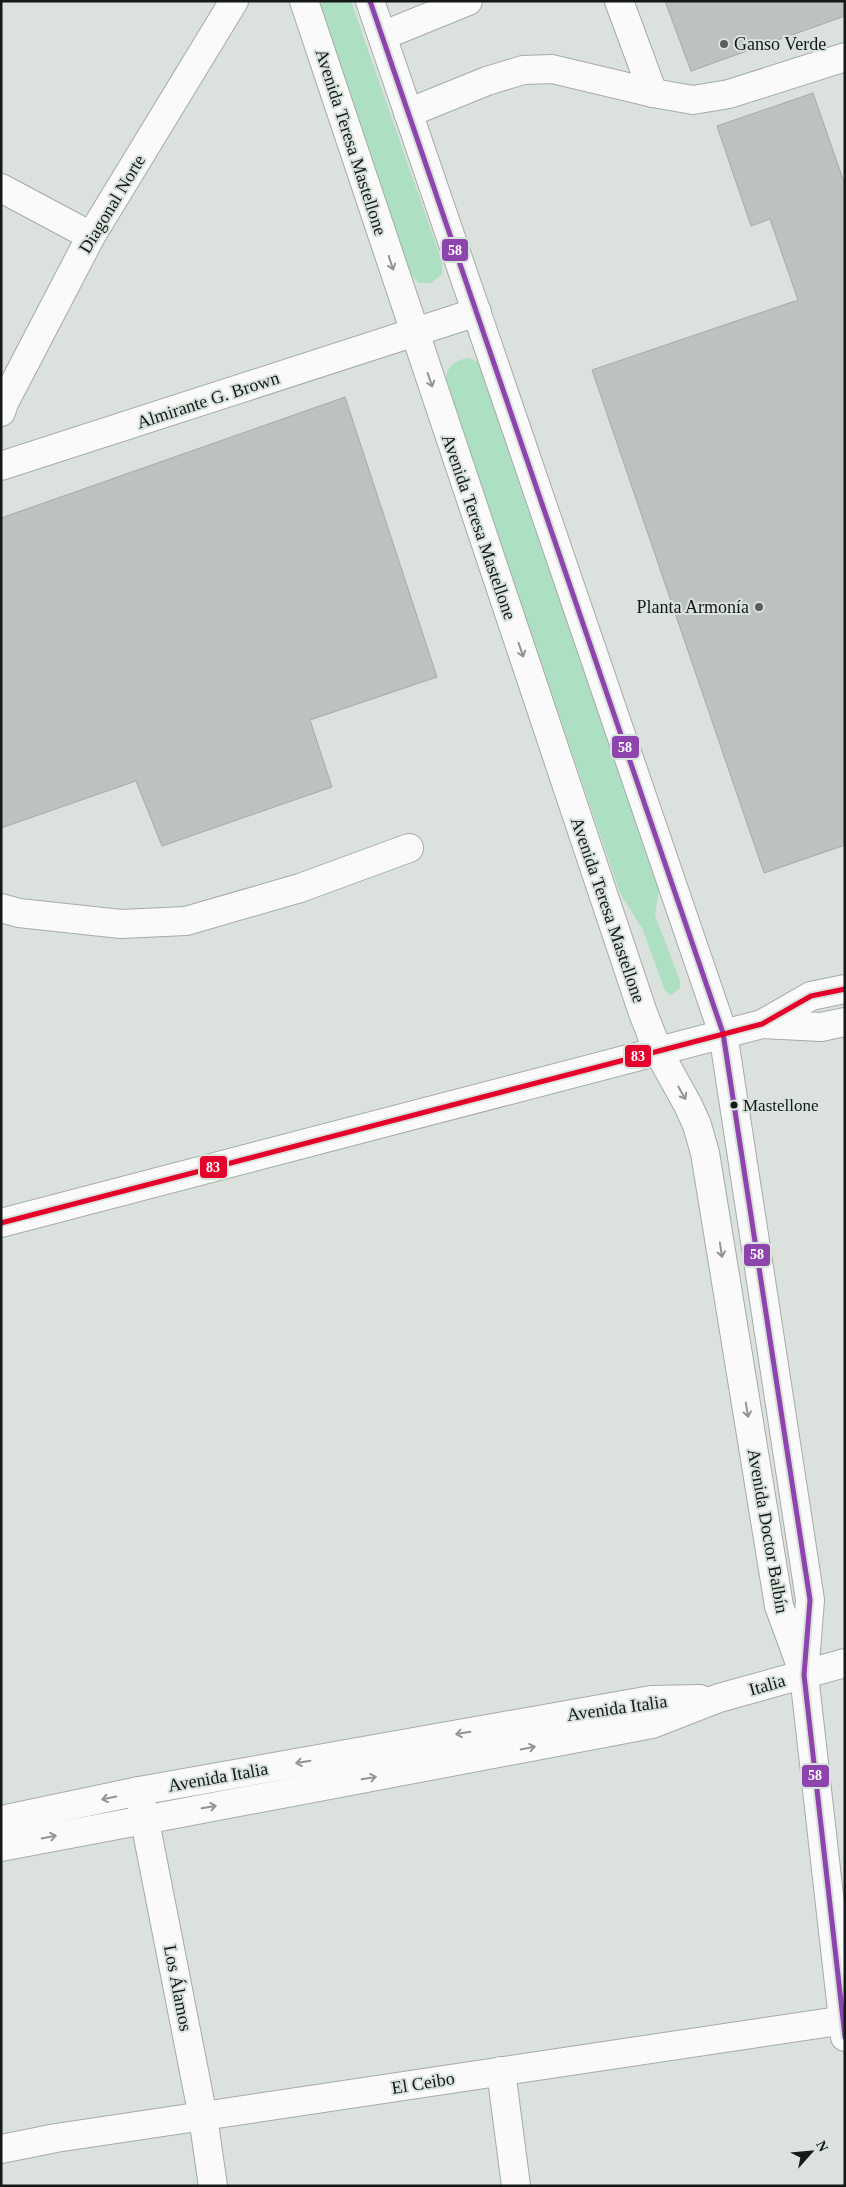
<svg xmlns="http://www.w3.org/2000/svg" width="846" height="2187" font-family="'Times New Roman',serif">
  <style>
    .green { fill: #addfc2 }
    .building { fill: #bdc2bf; stroke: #a6aba8 }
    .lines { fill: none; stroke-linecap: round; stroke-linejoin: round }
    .minor-casing { stroke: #a6aba8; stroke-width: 30 }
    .major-casing { stroke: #a6aba8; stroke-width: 30 }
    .minor { stroke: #fafafa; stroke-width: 28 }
    .major { stroke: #fafafa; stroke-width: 28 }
    .bus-1-casing { stroke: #d9e3dc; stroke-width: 9 }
    .bus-2-casing { stroke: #d9e3dc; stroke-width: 9 }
    .bus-1 { stroke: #8e44ad; stroke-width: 5 }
    .bus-2 { stroke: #e4002b; stroke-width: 5 }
    .oneway { stroke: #929493 }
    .poi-dot { fill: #5a5e5c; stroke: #d9e3dc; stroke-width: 2 }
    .bus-dot { fill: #141816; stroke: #d9e3dc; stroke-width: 2 }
    .labels { text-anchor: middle; stroke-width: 4; stroke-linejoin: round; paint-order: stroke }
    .bus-label { font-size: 17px; fill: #141816; stroke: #d9e3dc; text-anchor: start }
    .poi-label { font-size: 18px; fill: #141816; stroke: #d9e3dc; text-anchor: start }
    .street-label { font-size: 18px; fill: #141816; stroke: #d9e3dc }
    .line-badge { stroke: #d9e3dc; stroke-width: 2 }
    .badge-label { font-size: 14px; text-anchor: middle; font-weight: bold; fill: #fff }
  </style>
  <rect width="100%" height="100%" fill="#dbe1dd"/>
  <g class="green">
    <polygon points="324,1 349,1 352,4 442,262 442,274 431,283 419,283 409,273 319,16 321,4"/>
    <path d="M 469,358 L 478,362 L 485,374 L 659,889 L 655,915 L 680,981 L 680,988 L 671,995 L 665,991 L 643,930 L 620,893 L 446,384 C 445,368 453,360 469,358 Z"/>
  </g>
  <g class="building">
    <polygon points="665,1 845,1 845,16 691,71"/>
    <polygon points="813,93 845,185 845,845 764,873 592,370 798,300 770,219 751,226 717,126"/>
    <polygon points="345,397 437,677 310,720 332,787 162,846 136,781 1,828 1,518"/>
  </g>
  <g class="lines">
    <defs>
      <g id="minor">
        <polyline points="304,1 643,1013 658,1051"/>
        <polyline points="370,1 723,1033"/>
        <polyline points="619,1 653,93"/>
        <polyline points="382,36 468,1"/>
        <polyline points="408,113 487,81 523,70 552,69 653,93 693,100 729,94 845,57"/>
        <polyline points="1,188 91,236"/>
        <polyline points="1,412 4,403 91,236 234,1"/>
        <polyline points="1,466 477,312"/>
        <polyline points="1,908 19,913 121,924 186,921 300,888 409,848"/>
        <polyline points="139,1791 203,2117 213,2186"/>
        <polyline points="501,2071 516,2186"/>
        <polyline points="1,2149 56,2138 845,2020"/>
      </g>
      <g id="major">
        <polyline points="762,1024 821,1027 845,1022"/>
        <polyline points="723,1033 810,1600 804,1675 845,2037"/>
        <polyline points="658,1051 688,1105 697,1125 705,1153 779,1606 801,1666"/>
        <polyline points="1,1223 762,1024 811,996 845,989"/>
        <polyline points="1,1820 139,1791 651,1700 700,1699"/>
        <polyline points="1,1847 652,1724 719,1698 845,1663"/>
      </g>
    </defs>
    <use href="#minor" class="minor-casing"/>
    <use href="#major" class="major-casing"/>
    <use href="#minor" class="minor"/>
    <use href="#major" class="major"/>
    <defs>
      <polyline id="bus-1" points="370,1 723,1033 810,1600 804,1675 845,2037"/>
      <polyline id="bus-2" points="1,1223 762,1024 811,996 845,989"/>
    </defs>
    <use href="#bus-1" class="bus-1-casing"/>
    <use href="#bus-2" class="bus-2-casing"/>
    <use href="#bus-1" class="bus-1"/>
    <use href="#bus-2" class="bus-2"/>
  </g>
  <defs><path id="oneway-shaft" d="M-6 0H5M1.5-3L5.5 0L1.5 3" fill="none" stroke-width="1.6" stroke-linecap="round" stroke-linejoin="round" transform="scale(1.25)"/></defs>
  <g class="oneway">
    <use href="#oneway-shaft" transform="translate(391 263) rotate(72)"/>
    <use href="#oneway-shaft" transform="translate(430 380) rotate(71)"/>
    <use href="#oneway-shaft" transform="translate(521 650) rotate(71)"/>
    <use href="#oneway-shaft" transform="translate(682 1093) rotate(60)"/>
    <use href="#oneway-shaft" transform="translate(721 1250) rotate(81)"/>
    <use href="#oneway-shaft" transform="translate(747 1410) rotate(81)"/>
    <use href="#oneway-shaft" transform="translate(463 1733) rotate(170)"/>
    <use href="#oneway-shaft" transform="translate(528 1748) rotate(-11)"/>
    <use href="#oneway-shaft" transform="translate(303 1762) rotate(170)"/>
    <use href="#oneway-shaft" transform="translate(369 1778) rotate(-10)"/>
    <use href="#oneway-shaft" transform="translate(109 1798) rotate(168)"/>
    <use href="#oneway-shaft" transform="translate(209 1807) rotate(-10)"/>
    <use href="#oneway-shaft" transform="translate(49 1837) rotate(-11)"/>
  </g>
  <g class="poi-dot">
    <circle cx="724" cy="44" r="5"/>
    <circle cx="759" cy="607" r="5"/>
  </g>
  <circle class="bus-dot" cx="734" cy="1105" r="4.5"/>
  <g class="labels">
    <g class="bus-label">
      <text x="743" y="1111">Mastellone</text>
    </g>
    <g class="poi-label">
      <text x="734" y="50">Ganso Verde</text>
      <text x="749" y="613" text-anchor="end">Planta Armonía</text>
    </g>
    <g class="street-label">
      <text transform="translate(351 142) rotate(72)" y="6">Avenida Teresa Mastellone</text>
      <text transform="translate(112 204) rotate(-59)" y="6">Diagonal Norte</text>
      <text transform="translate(208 400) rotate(-18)" y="6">Almirante G. Brown</text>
      <text transform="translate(479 527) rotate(71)" y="6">Avenida Teresa Mastellone</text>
      <text transform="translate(608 910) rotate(71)" y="6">Avenida Teresa Mastellone</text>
      <text transform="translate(768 1531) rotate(80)" y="6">Avenida Doctor Balbín</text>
      <text transform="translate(767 1685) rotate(-16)" y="6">Italia</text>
      <text transform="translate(617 1708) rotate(-8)" y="6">Avenida Italia</text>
      <text transform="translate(218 1777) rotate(-10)" y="6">Avenida Italia</text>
      <text transform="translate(178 1988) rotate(79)" y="6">Los Álamos</text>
      <text transform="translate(423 2083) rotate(-9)" y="6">El Ceibo</text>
    </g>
  </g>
  <g class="line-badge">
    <rect x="441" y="238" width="28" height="24" rx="5" fill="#8e44ad"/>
    <rect x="611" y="735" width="29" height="24" rx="5" fill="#8e44ad"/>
    <rect x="624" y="1044" width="28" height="24" rx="5" fill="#e4002b"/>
    <rect x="199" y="1155" width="29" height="24" rx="5" fill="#e4002b"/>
    <rect x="743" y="1243" width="28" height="24" rx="5" fill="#8e44ad"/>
    <rect x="801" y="1764" width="29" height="24" rx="5" fill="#8e44ad"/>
  </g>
  <g class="badge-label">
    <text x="455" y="255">58</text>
    <text x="625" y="752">58</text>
    <text x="638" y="1061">83</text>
    <text x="213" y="1172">83</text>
    <text x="757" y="1259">58</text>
    <text x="815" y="1780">58</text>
  </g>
  <rect width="846" height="2187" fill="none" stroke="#141816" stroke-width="5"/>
  <g transform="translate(811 2152) rotate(63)" stroke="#d9e3dc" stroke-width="4" paint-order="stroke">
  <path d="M0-4L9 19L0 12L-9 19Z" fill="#141816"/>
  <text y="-8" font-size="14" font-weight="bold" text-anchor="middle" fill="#141816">N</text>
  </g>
</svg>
